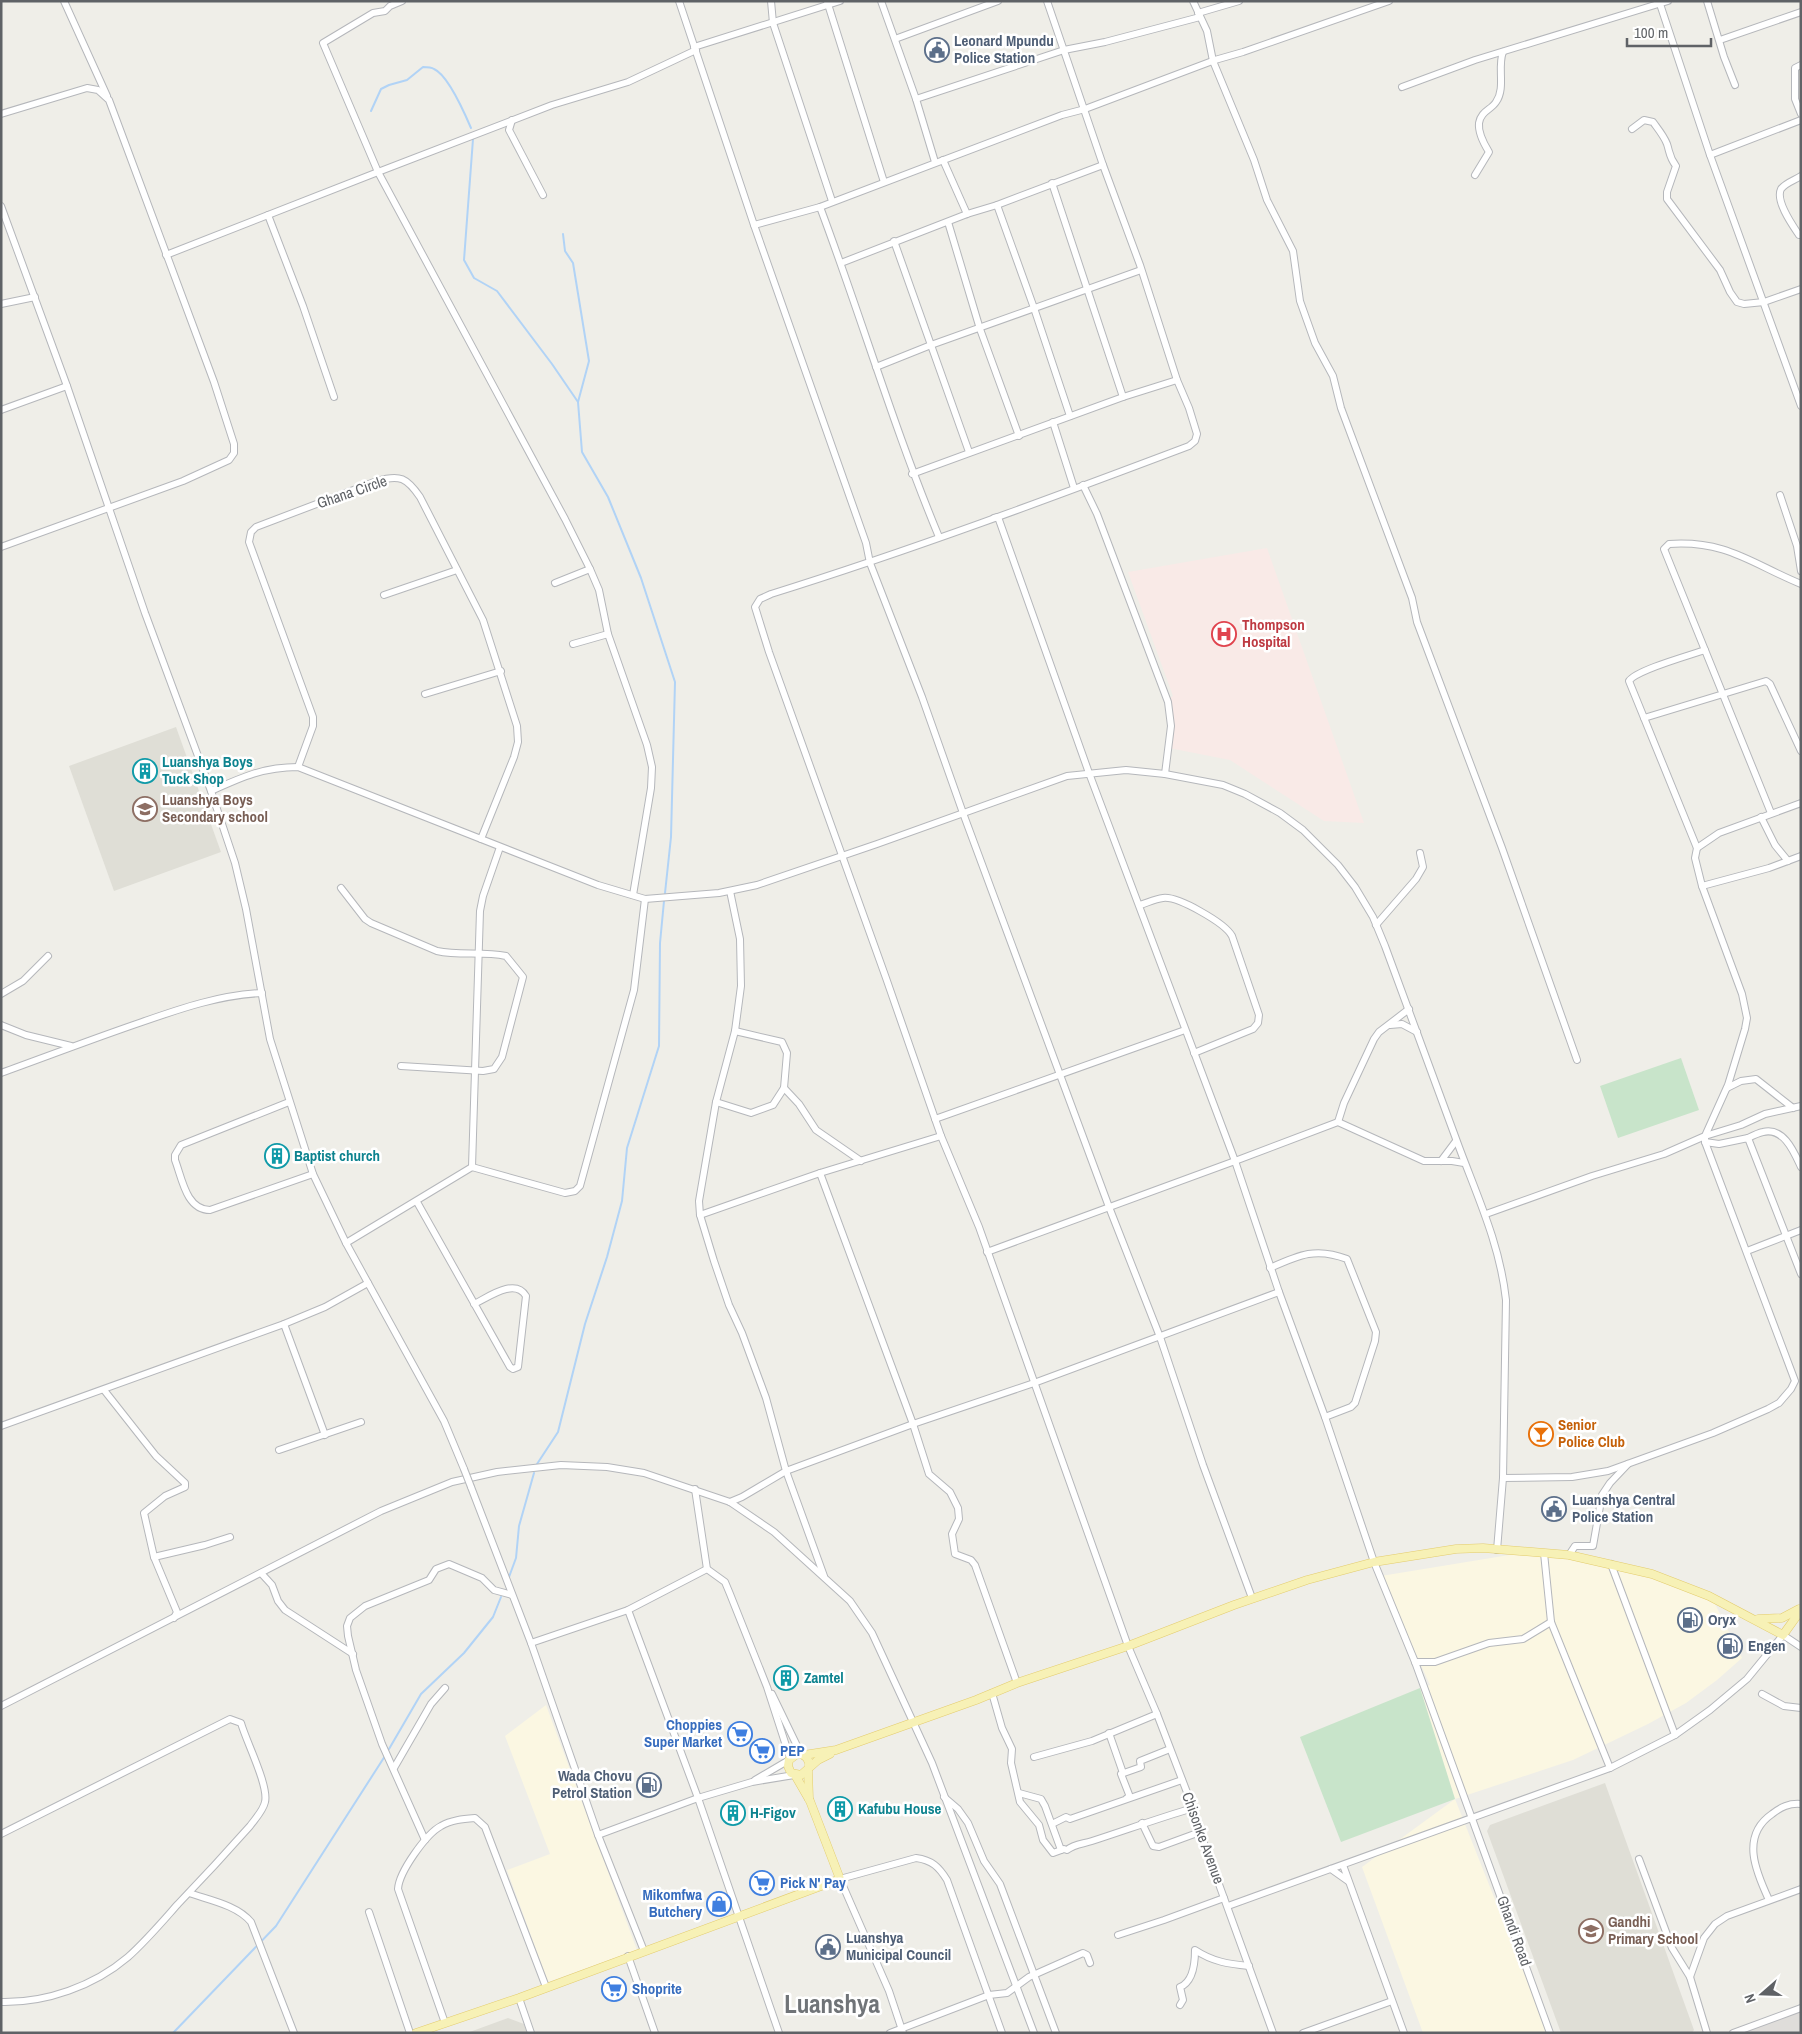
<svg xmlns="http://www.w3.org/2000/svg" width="1802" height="2034" font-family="'Archivo Narrow',sans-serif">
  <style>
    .commercial { fill: #fbf7e2 }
    .industrial { fill: #dfddda }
    .education { fill: #dfded6 }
    .medical { fill: #f9eae7 }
    .green { fill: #c8e4ca }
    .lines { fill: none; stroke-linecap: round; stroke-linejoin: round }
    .stream { stroke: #b1d3f6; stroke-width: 2 }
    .minor-casing { stroke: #b5b7bb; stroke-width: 8 }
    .major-casing { stroke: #e3cc6e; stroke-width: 9 }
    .minor { stroke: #fff; stroke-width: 6 }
    .major { stroke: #f7f1b6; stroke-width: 8 }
    .minor-bridge-casing { stroke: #b5b7bb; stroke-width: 8; stroke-linecap: butt }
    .minor-bridge { stroke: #fff; stroke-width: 6 }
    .labels { text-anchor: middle; stroke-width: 5; stroke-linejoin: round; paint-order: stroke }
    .service-label { font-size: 15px; font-weight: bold; fill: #4e5e75; stroke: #fff; text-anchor: start }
    .street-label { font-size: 15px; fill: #5f6266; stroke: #fff }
    .health-label { font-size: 15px; font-weight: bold; fill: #be3a42; stroke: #fff; text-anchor: start }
    .culture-label { font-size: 15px; font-weight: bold; fill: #0d838f; stroke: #fff; text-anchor: start }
    .education-label { font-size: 15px; font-weight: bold; fill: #785e54; stroke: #fff; text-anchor: start }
    .food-label { font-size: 15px; font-weight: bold; fill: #c56008; stroke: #fff; text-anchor: start }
    .shop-label { font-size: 15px; font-weight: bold; fill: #366cbe; stroke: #fff; text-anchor: start }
    .town-label { font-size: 25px; font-weight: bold; fill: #707478; stroke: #fff }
  </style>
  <rect width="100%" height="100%" fill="#efeee8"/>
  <g class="commercial">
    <polygon points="1539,1550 1635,1571 1712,1598 1742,1658 1717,1680 1686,1703 1648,1724 1573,1760 1455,1799 1548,2033 1423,2033 1362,1867 1455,1799 1420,1688 1430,1685 1381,1576"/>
    <polygon points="546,1705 637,1950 548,1982 507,1870 550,1854 505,1736"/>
  </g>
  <polygon class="industrial" points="1801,2011 1801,2033 1739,2033"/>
  <g class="education">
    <polygon points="176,727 221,852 114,891 69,766"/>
    <polygon points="1605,1783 1694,2030 1692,2033 1561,2033 1487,1831 1490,1825"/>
    <polygon points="508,2018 524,2024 527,2033 467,2033"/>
  </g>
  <polygon class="medical" points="1267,548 1364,823 1324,821 1230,760 1169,748 1171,697 1173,696 1128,572"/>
  <g class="green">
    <polygon points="1681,1058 1699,1110 1618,1138 1600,1086"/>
    <polygon points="1420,1688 1455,1799 1341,1842 1300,1737"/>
  </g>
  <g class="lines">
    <g class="stream">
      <path d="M 371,111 L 381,89 L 389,85 L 407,80 L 423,67 C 427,67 431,67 434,69 C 448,75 465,114 471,128"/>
      <polyline points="473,139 464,260 474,278 497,291 552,364 578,402"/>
      <polyline points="563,234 565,251 573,263 589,361 578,402 582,452 608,497 641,578 675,682 671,837 665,893"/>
      <polyline points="537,1464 558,1432 585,1324 607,1257 622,1201 627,1148 659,1046 660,943 664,901"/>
      <polyline points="509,1577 516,1558 519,1526 534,1473"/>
      <polyline points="389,1749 421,1694 464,1653 493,1617 501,1597"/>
      <polyline points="173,2033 276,1926 385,1756"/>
    </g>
    <defs>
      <g id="minor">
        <polyline points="64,1 107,96"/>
        <polyline points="402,1 390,6 385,11 373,13 323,43 378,172 552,105 628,82 696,50"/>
        <polyline points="679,1 754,225 866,543 870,563 922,697 963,813 1109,1207 1160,1337 1203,1465 1252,1598"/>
        <polyline points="771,1 773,23 832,201"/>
        <polyline points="827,1 884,182"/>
        <polyline points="881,1 916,99 935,162"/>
        <path d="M 1047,1 L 1103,165 L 1140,265 L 1177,380 L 1189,408 L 1197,434 L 1195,441 L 1189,446 C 1051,498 912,550 771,594 L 760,599 L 755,607 L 769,652 L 886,978 L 941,1136 L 979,1227 L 1128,1646 L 1157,1714 L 1193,1808 L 1200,1832 L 1273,2033"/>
        <polyline points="1193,1 1207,31 1213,61 1254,160 1267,200 1293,251 1300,301 1315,343 1333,376 1341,408 1412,598 1417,622 1502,848 1577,1060"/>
        <polyline points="1659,1 1710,155 1801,406"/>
        <polyline points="1707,1 1724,57 1735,85"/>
        <polyline points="1198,13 1239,1"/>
        <polyline points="895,39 998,1"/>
        <polyline points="1720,40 1801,12"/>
        <polyline points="694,47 840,1"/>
        <polyline points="1801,65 1795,68 1795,99 1801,114"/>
        <polyline points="1402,87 1475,60 1668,1"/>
        <polyline points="916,99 1064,50 1105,42 1200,17"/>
        <polyline points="1,114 87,88 98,90 109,100 214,382 234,444 234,453 229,460 183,481 1,547"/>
        <polyline points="512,120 509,130 543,195"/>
        <path d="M 1632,129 L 1644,120 L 1653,122 C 1658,129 1664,136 1667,144 C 1670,153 1669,157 1676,166 L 1667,192 L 1667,199 L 1720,270 L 1730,292 L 1737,302 L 1744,304 L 1764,302 L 1801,289"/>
        <polyline points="1710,155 1801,120"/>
        <polyline points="943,160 967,214"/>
        <path d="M 1475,175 L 1489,152 C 1484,144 1478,133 1479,123 C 1481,111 1491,110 1496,102 C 1506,88 1497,67 1503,52"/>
        <path d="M 1801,176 C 1795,180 1785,183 1781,189 C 1775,201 1793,226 1799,235 L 1801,235"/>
        <polyline points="1052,183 1123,397"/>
        <polyline points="997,205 1034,308 1070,416"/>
        <polyline points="1,206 67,386 145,613 211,791 235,863 246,909 270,1039 313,1174 346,1243 444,1421 464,1469"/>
        <path d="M 820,207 C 861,316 894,429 939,537"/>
        <polyline points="268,215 303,306 334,397"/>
        <polyline points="948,222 980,329 1019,436"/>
        <polyline points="754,225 820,207 1062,115 1085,109 1215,60 1243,52 1389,1"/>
        <polyline points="894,241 969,452"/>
        <polyline points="166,255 378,172 565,519 590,569 599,590 608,634 647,745 652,767 651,788 633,895"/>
        <polyline points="841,263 967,214 997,205 1103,165"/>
        <polyline points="1,304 35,297"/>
        <polyline points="876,367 931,345 1141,270"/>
        <polyline points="1,410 67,386"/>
        <polyline points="1053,422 1074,488"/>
        <polyline points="912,474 1123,397 1177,380"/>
        <polyline points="1083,485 1097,514 1168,702 1171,726 1165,774"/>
        <polyline points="1780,495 1797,546 1801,571"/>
        <polyline points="994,518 998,517 1089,773 1235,1161 1279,1292 1325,1417 1374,1562 1415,1662 1550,2033"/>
        <polyline points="555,583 590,569"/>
        <polyline points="384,595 457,570"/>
        <polyline points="573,644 608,634"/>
        <polyline points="425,694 501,671"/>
        <polyline points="1644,718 1766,681 1770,684 1801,751"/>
        <path d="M 298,767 L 313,726 L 313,717 L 249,542 L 251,532 L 256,527 L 377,481 C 400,474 407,478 420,497 L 483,620 L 517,726 L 518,742 L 514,757 L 481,839"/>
        <path d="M 211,791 C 242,777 264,767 298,767 L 598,885 L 645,899 L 719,893 L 757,885 L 877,844 L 1067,776 L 1126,770 L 1165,774 L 1223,785 L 1245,794 L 1280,813 L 1303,830 L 1338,865 L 1355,887 L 1373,917 L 1385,946 C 1410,1013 1434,1080 1459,1147 C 1478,1198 1500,1245 1506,1300 L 1503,1478 L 1497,1550"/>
        <path d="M 1771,813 L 1664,549 L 1669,544 C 1727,540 1752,564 1801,584"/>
        <polyline points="1761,817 1775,845 1788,861"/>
        <polyline points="1697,848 1719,833 1801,803"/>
        <polyline points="1702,886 1769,868 1801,856"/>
        <path d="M 341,888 L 365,919 L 371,923 L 437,951 C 459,956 483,951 506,956 L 523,977 L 502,1057 L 494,1069 L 483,1071 L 401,1066"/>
        <path d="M 1140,905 C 1147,903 1155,899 1163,898 C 1178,896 1225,923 1232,936 L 1259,1015 L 1258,1023 L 1253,1029 L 1194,1053"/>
        <polyline points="1376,925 1416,879 1423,867 1420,853"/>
        <polyline points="1,994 23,981 48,956"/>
        <polyline points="1,1025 26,1035 71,1046"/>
        <polyline points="1390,1025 1402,1024 1417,1032"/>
        <path d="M 1,1073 C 48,1056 95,1038 142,1022 C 182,1008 220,995 262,993"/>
        <polyline points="784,1088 799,1104 816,1130 861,1161"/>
        <polyline points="1727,1088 1741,1081 1756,1079 1793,1108"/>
        <path d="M 289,1102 L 181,1145 L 175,1155 L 175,1160 C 182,1178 186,1210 210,1210 L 313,1174"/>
        <polyline points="716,1102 751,1113 773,1105 784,1088 787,1053 782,1042 735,1031"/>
        <polyline points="935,1119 1185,1030"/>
        <polyline points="1338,1122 1344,1103 1374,1039 1379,1032 1409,1009"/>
        <path d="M 1748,1138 C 1752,1136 1758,1133 1763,1132 C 1784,1127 1794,1152 1801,1167"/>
        <polyline points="1705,1142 1719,1144 1748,1138 1801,1274"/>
        <polyline points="1441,1161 1456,1141"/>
        <polyline points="472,1167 480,911 483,896 500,847"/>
        <polyline points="820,1173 913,1424 1034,1383 1279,1292"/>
        <path d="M 417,1202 L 510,1367 L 513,1369 L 518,1367 L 526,1296 C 515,1277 487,1298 474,1304"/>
        <path d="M 1486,1214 L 1592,1176 L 1664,1154 L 1705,1136 L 1728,1085 L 1745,1029 L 1747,1018 L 1742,994 L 1702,886 L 1695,858 L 1697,848 L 1629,681 C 1636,670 1691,655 1705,650"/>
        <polyline points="700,1215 820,1173 941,1136"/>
        <polyline points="346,1243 472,1167 565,1193 575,1191 580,1186 634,990 645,899"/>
        <polyline points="1747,1251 1801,1230"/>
        <polyline points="987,1252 1235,1161 1338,1122 1424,1161 1452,1161 1464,1163"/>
        <path d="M 1270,1268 C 1299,1255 1316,1247 1347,1259 L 1376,1332 L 1375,1341 L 1355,1403 L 1351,1407 L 1325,1417"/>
        <polyline points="284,1324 325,1435"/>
        <polyline points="104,1390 156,1456 185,1483 185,1487 165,1496 144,1513 154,1557 177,1612 174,1618"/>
        <polyline points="1,1426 284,1324 325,1307 368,1283"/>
        <polyline points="279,1450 361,1422"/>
        <polyline points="1503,1478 1572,1477 1608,1471 1713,1433 1768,1409 1779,1403 1791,1389 1795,1381 1705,1142 1705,1136 1741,1125 1765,1114 1801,1106"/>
        <polyline points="471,1487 531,1643 598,1835 644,1951"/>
        <polyline points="695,1489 707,1569 725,1582 730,1594 767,1687 790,1758"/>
        <polyline points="730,1502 742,1497 786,1471 766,1398 742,1333 729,1305 714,1261 700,1215 699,1201 716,1102 735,1031 741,986 740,939 730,891"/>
        <polyline points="1544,1553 1551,1622 1610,1768"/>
        <polyline points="1569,1555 1575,1546 1593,1546 1602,1495 1610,1483 1628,1464"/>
        <polyline points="154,1557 205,1545 230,1537"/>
        <polyline points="1611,1564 1675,1735"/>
        <polyline points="261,1573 272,1585 278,1601 285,1610 353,1654"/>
        <polyline points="824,1576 786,1471 913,1424 929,1474 950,1492 958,1508 959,1519 952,1534 955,1554 971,1560 975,1565 1017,1683"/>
        <polyline points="628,1610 698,1798 779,2033"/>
        <polyline points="531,1643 628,1610 707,1569"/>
        <polyline points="1415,1662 1435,1662 1489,1643 1523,1639 1551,1622"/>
        <path d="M 992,1693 L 1002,1728 L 1012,1749 L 1011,1763 L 1020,1802 L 1039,1825 L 1043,1840 L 1053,1853 L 1064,1849 L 1067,1850 C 1074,1844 1083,1844 1092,1841 C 1126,1830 1159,1818 1193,1808"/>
        <polyline points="772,1694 801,1754"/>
        <polyline points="1762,1694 1784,1706 1801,1708"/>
        <polyline points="1,1706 381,1511 452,1482 497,1472 561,1465 607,1467 644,1473 730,1502 774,1532 850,1601 872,1633 932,1763 1034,2033"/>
        <polyline points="1109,1733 1123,1773"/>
        <polyline points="1034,1757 1092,1741 1157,1714"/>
        <polyline points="394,1768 431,1704 445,1688"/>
        <polyline points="755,1780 789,1760"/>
        <polyline points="1019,1793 1041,1799 1045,1806 1061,1850"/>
        <polyline points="944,1797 958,1809 968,1823 984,1861 1000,1884 1056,2033"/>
        <polyline points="1127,1798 1130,1797 1121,1774 1141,1767 1140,1761 1170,1749"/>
        <polyline points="1142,1823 1153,1846 1159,1847 1200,1832"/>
        <polyline points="1052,1824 1066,1817 1070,1819 1182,1780"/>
        <path d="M 1,1834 L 230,1719 L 241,1723 C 246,1741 269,1786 265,1802 C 263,1811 255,1819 250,1826 C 227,1852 203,1878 178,1904 C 162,1922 146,1941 128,1957 C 94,1986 46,2003 1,2002"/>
        <polyline points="598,1835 698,1798 752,1782 794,1775"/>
        <polyline points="425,1840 382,1744 356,1670 348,1636 347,1626 350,1618 365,1606 429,1580 436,1569 449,1564 482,1578 494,1590 512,1595"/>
        <polyline points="1639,1859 1672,1948 1690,1977"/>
        <polyline points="1343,1865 1404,2033"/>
        <polyline points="1331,1869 1348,1881"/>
        <path d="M 189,1893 C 209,1900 237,1905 251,1922 L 294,2033"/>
        <path d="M 1769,1900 C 1756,1872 1740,1836 1772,1814 C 1781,1807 1789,1803 1801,1804"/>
        <polyline points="1228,1906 1610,1768 1675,1735 1710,1710 1747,1679 1783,1635 1801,1647"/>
        <polyline points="369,1912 410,2033"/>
        <polyline points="1118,1935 1164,1920 1224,1898"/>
        <polyline points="628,1956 655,2033"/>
        <polyline points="519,1998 531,2033"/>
        <path d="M 1180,2005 L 1183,2000 L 1180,1987 C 1193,1982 1195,1962 1195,1950 C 1213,1962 1229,1964 1249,1966"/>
        <path d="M 445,2023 L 398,1889 C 399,1872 426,1834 441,1826 C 451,1820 463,1819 475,1818 L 485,1827 L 546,1987"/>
        <polyline points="890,2033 989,1995 1007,1993 1029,1977 1083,1953 1087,1955 1090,1963"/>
        <path d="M 903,2033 L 889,1991 L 840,1879 L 916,1858 C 932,1860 939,1867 947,1880 L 1002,2033"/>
        <polyline points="1303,2033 1392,2001"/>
        <polyline points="1707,2033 1690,1977 1704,1938 1715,1924 1727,1916 1801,1889"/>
        <polyline points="1733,2033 1801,2008"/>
      </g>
      <g id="major">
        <polyline points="1758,1619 1782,1618 1799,1609"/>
        <polyline points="804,1755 836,1750 976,1700 1017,1683 1128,1646 1234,1605 1307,1580 1374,1562 1456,1549 1483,1548 1569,1555 1652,1574 1709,1596 1783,1635 1801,1610"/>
        <path d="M 809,1768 C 810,1760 806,1754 797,1754 L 789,1760 L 788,1766 L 791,1773 L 801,1775 L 818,1760 L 830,1754"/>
        <polyline points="808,1770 809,1799"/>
        <polyline points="416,2033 519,1998 840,1879 810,1801 795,1775"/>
      </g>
    </defs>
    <use href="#minor" class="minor-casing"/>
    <use href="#major" class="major-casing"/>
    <use href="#minor" class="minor"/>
    <use href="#major" class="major"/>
    <defs>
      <polyline id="minor-bridge" points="464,1469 471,1487"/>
    </defs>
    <use href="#minor-bridge" class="minor-bridge-casing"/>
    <use href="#minor-bridge" class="minor-bridge"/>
  </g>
  <defs>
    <symbol id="civic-ring" viewBox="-11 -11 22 22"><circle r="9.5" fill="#fff" stroke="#5c6f8a" stroke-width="1.5"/><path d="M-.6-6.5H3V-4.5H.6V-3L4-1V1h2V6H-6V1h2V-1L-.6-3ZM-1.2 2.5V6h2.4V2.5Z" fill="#5c6f8a"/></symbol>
    <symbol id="hospital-ring" viewBox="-11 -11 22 22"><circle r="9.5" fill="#fff" stroke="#e0444e" stroke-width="1.5"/><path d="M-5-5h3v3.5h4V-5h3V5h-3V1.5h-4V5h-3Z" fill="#e0444e"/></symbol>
    <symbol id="building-ring" viewBox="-11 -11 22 22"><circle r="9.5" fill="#fff" stroke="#0f9aa8" stroke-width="1.5"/><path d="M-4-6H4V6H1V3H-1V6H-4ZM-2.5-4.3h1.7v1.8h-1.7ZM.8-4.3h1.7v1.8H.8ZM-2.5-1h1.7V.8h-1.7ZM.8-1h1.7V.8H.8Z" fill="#0f9aa8"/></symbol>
    <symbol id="school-ring" viewBox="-11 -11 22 22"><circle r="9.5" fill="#fff" stroke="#8d6e63" stroke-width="1.5"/><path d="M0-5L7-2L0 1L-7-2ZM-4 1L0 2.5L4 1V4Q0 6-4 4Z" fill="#8d6e63"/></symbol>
    <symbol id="bar-ring" viewBox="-11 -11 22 22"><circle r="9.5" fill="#fff" stroke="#e8710a" stroke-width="1.5"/><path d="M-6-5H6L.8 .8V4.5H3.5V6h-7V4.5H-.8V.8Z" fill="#e8710a"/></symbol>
    <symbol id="fuel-ring" viewBox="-11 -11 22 22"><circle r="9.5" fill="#fff" stroke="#5c6f8a" stroke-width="1.5"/><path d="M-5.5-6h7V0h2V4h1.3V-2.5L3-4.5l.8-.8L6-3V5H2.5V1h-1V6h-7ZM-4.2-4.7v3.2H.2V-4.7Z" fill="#5c6f8a"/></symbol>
    <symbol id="supermarket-ring" viewBox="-11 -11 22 22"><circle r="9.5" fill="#fff" stroke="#3f7fe0" stroke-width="1.5"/><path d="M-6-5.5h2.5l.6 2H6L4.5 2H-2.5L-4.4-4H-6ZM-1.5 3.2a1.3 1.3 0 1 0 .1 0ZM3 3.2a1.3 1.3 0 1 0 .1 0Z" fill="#3f7fe0"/></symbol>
    <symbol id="shop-ring" viewBox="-11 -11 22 22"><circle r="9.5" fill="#fff" stroke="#3f7fe0" stroke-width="1.5"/><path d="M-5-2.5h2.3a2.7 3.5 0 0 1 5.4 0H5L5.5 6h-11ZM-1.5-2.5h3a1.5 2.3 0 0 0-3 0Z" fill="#3f7fe0"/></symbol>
  </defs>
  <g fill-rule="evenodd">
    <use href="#civic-ring" x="923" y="36" width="28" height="28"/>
    <use href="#hospital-ring" x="1210" y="620" width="28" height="28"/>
    <use href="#building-ring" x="131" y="757" width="28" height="28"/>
    <use href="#school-ring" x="131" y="795" width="28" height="28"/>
    <use href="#building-ring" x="263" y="1142" width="28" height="28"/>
    <use href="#bar-ring" x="1527" y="1420" width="28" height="28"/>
    <use href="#civic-ring" x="1540" y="1495" width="28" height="28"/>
    <use href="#fuel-ring" x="1676" y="1606" width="28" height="28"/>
    <use href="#fuel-ring" x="1716" y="1632" width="28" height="28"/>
    <use href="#building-ring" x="772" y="1664" width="28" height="28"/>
    <use href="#supermarket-ring" x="726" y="1720" width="28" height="28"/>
    <use href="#supermarket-ring" x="748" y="1737" width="28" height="28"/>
    <use href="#fuel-ring" x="635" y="1771" width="28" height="28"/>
    <use href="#building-ring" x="826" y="1795" width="28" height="28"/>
    <use href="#building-ring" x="719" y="1799" width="28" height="28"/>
    <use href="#supermarket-ring" x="748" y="1869" width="28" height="28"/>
    <use href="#shop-ring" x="705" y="1890" width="28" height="28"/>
    <use href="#school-ring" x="1577" y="1917" width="28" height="28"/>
    <use href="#civic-ring" x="814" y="1933" width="28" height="28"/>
    <use href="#supermarket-ring" x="600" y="1975" width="28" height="28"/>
  </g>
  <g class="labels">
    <g class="service-label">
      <text x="954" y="46">Leonard Mpundu<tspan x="954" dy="17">Police Station</tspan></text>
      <text x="1572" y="1505">Luanshya Central<tspan x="1572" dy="17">Police Station</tspan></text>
      <text x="1708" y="1625">Oryx</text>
      <text x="1748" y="1651">Engen</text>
      <text x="632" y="1781" text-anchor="end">Wada Chovu<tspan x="632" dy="17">Petrol Station</tspan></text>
      <text x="846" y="1943">Luanshya<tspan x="846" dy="17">Municipal Council</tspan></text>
    </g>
    <g class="street-label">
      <text transform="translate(352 492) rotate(-19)" y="5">Ghana Circle</text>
      <text transform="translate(1203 1838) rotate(70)" y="5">Chisonke Avenue</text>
      <text transform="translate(1514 1931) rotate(70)" y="5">Ghandi Road</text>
    </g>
    <g class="health-label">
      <text x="1242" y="630">Thompson<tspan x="1242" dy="17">Hospital</tspan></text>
    </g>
    <g class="culture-label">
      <text x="162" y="767">Luanshya Boys<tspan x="162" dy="17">Tuck Shop</tspan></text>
      <text x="294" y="1161">Baptist church</text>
      <text x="804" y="1683">Zamtel</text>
      <text x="858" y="1814">Kafubu House</text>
      <text x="750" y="1818">H-Figov</text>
    </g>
    <g class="education-label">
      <text x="162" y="805">Luanshya Boys<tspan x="162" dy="17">Secondary school</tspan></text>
      <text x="1608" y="1927">Gandhi<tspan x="1608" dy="17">Primary School</tspan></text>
    </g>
    <g class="food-label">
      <text x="1558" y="1430">Senior<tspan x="1558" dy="17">Police Club</tspan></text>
    </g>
    <g class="shop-label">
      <text x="722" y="1730" text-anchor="end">Choppies<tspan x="722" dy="17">Super Market</tspan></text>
      <text x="780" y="1756">PEP</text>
      <text x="780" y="1888">Pick N' Pay</text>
      <text x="702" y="1900" text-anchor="end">Mikomfwa<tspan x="702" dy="17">Butchery</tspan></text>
      <text x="632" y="1994">Shoprite</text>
    </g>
    <g class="town-label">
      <text x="832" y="2013">Luanshya</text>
    </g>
  </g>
  <rect width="1802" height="2034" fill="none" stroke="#5f6266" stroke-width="5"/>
  <g transform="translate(1762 1994) rotate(250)" stroke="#ffffff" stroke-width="4" paint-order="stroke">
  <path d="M0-4L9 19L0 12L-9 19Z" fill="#5f6266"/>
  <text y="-8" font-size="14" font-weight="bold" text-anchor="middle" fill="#5f6266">N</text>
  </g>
  <path d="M1627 38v8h84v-8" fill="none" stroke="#5f6266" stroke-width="2.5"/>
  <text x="1634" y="38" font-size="15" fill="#5f6266" stroke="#ffffff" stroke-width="4" paint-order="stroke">100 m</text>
</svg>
